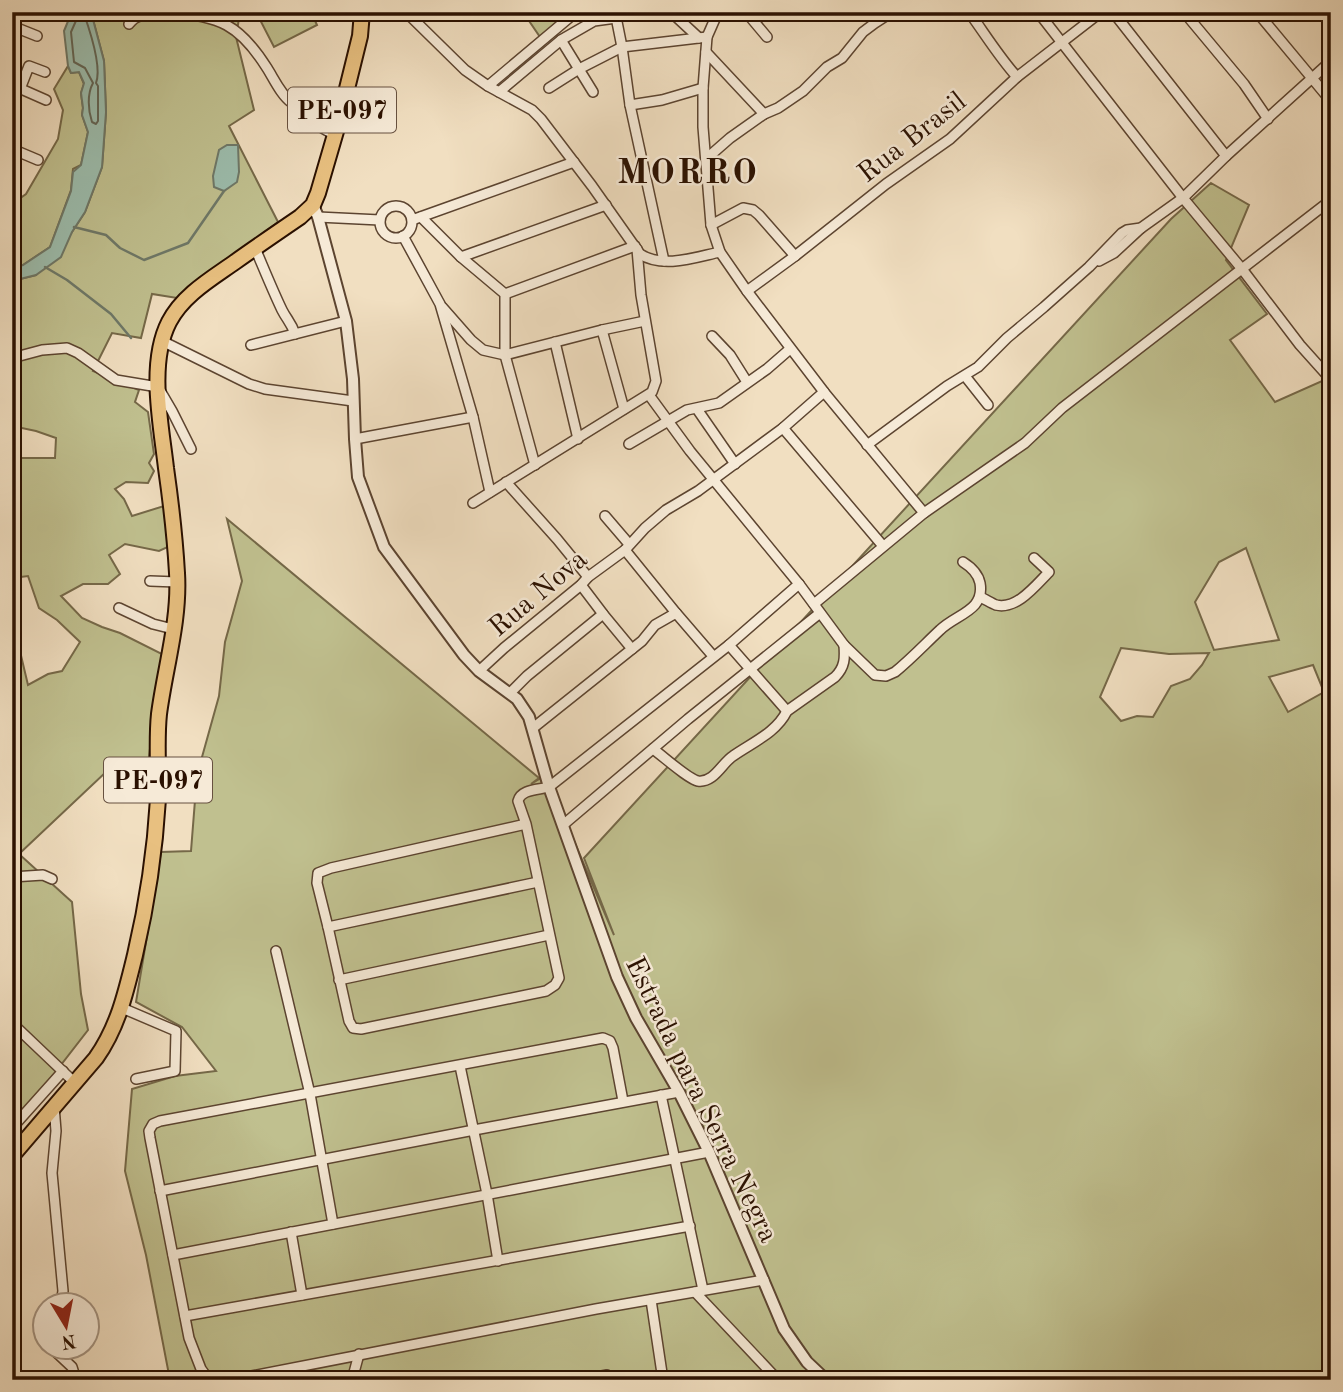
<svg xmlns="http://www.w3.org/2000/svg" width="1343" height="1392" font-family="'Old Standard TT',serif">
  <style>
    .green { fill: #c0c08f; stroke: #756848; stroke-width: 2; fill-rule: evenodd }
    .water { fill: #9cbdad; stroke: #6e7868; stroke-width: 2 }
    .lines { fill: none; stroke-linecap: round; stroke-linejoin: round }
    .shore { stroke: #636656; stroke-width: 2 }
    .stream { stroke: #6e7868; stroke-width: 2.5 }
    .minor-casing { stroke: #5c4430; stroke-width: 12 }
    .tertiary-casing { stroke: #5c4430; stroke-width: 14 }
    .primary-casing { stroke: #2a1000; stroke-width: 18 }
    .minor { stroke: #f6ead7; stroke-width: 9 }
    .tertiary { stroke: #f6ead7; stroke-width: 10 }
    .primary { stroke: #e8c080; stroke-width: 14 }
    .labels { text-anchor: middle; stroke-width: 5; stroke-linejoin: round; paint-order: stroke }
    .shield { fill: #f6ead7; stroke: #675140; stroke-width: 2 }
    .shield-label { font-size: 26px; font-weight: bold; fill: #2a1000 }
    .street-label { font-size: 28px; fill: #2a1000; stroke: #f6ead7 }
    .district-label { font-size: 35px; font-weight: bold; letter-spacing: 2px; fill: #2a1000; stroke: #f6ead7 }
  </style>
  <rect width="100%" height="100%" fill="#f1dfc1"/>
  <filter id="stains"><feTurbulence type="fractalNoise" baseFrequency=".00286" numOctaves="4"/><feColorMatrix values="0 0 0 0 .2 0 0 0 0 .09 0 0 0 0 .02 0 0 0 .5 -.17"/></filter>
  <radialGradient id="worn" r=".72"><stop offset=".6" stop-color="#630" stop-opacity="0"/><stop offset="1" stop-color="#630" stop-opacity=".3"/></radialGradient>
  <g class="green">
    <polygon points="91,12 240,12 236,37 254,110 229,126 278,222 177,298 152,294 141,338 112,333 93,371 139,390 135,402 148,412 154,454 149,463 154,471 148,483 126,482 115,489 124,499 132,516 164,506 170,546 159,551 125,544 109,555 120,574 108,584 83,584 61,596 82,618 102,627 120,633 162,654 147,772 107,771 19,854 72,902 81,994 88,1030 12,1128 12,648 19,647 28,685 48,674 62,671 80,642 57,620 39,608 28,576 12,578 12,458 55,458 56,438 36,431 12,426 12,281 36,275 72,232 85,212 102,167 106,112 104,61"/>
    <polygon points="256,12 311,12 317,25 274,47"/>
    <polygon points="523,12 569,12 540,37"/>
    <polygon points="68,66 71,73 79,72 84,84 81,93 83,108 82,115 88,132 81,165 73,169 71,190 50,247 23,265 12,268 12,204 26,194 58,139 63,110 54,89"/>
    <path d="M 1211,183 L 1249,205 L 1226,260 L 1267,314 L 1230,340 L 1275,402 L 1331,377 L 1331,1380 L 170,1380 L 146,1255 L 125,1171 L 132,1089 L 175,1076 L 216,1071 L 182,1027 L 136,1002 L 161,852 L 191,851 L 197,775 L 219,696 L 225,642 L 242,581 L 227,519 L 539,778 L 531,784 L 546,775 L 614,935 L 584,858 L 1171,219 ZM 1246,548 L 1279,640 L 1214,650 L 1195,602 L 1219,562 ZM 1121,648 L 1169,654 L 1209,653 L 1202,665 L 1190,679 L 1171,686 L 1153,717 L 1137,716 L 1121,721 L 1100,697 ZM 1313,665 L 1324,692 L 1288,712 L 1269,677 Z"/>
  </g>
  <g class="water">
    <polygon points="70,12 91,12 104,61 106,112 102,167 85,212 72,232 61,257 36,275 12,281 12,268 23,265 50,247 71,191 73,172 81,165 88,132 82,115 83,108 81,93 84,83 79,72 71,73 68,66 64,31 71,14"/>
    <polygon points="227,145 238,145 239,172 237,182 224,191 214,187 213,176 219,150"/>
  </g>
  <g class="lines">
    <path class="shore" d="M 78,12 L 79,14 L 71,32 L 74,62 L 85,68 L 93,83 C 87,94 88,110 92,122 L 96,124 L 98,121 L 98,86 L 96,83 C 102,67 90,31 84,14 L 85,12"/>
    <g class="stream">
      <polyline points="74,227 106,235 120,248 144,260 188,243 224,191"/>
      <polyline points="45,267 67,280 111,314 131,338"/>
    </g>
    <defs>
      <g id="minor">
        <path d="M 406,12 L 465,70 L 488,86 L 532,110 L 541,119 L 592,186 L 640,254 C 663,269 696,257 720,252"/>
        <polyline points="615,12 622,47 630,105 664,261"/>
        <polyline points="671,12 699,38"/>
        <polyline points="718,12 707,37 703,88 703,127 711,225 720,252 747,291 824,392 924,513"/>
        <polyline points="746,12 767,37"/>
        <polyline points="819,12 823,16"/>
        <path d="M 969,12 C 985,34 999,57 1017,77"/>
        <polyline points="1038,12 1183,198 1242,269 1300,345 1326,374 1331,372"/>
        <polyline points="1113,12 1226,156"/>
        <polyline points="1184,12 1244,84 1268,119"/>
        <polyline points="1257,12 1331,101"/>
        <path d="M 129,24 C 137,12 155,12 169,13 C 219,15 240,25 267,68 C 274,79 281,95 292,103 C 297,107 296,105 301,109 C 315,120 317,128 335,134"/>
        <polyline points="12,26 37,36"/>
        <polyline points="561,40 593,92"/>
        <polyline points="706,52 764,114"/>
        <polyline points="12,85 46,100"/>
        <polyline points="488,86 576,12"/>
        <polyline points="549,88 579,69 622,47 707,37"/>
        <polyline points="20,89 29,66 45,72"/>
        <polyline points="499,92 561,40 594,21 616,18"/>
        <polyline points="630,105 662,100 703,88"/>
        <polyline points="12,149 38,160"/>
        <polyline points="706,159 730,138 764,114 778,108 803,91 827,67 842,58 863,32 875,23 892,12"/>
        <circle cx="396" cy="222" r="16"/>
        <polyline points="318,217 380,220"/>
        <polyline points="421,217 461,257 505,294 505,355 535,465"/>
        <polyline points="412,220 574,162"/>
        <polyline points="711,225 743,208 753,210 759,215 795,256"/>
        <polyline points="403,236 440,304 473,417 490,492"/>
        <path d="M 255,248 C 264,269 272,289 282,310 C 287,320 291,322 295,334"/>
        <polyline points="461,257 606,205"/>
        <polyline points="1099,261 1114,253 1141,228"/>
        <polyline points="747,291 795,256 886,184 950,139 1017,77 1101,12"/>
        <polyline points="505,294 635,246"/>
        <polyline points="442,307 471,340 483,350 505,355 602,330 645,321"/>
        <polyline points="602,330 624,409"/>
        <polyline points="712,336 730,355 747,382"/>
        <polyline points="162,341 249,384 265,389 353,401"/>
        <polyline points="555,342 578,439"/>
        <polyline points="251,345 346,321"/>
        <polyline points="12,358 42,350 67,348 78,353 116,380 158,387 172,411 191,449"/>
        <polyline points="965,376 988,405"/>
        <path d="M 649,395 L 690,451 L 799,584 L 844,645 L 875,675 L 886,676 L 895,672 C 911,659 925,644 940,630 C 956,614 985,611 980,583 C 978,573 971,567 963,562"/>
        <polyline points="697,409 735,464"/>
        <polyline points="783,428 883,546"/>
        <polyline points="355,439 473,417"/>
        <polyline points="629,444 687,410 719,403 767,369 790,349"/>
        <polyline points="867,445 947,386 978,367 1007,338 1044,307 1089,267 1122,233 1127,230 1141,228 1183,198 1226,156 1331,61"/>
        <polyline points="506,482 557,539 588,577"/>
        <polyline points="473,503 652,392 656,381 641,295 637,249"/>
        <polyline points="605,516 629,544"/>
        <polyline points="625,550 676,613 713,656"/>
        <polyline points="150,581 177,582"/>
        <polyline points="581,585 603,614 632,649"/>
        <path d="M 980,597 C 985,599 991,603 996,605 C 1017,610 1036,585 1049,572 L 1034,558"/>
        <polyline points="814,604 924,513 1025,443 1062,408 1331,200"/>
        <polyline points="119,608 153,624 173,629"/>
        <polyline points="729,645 787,711"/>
        <polyline points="479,671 504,648 581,585 588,577 625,550 645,528 666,510 698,491 783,428 824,392"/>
        <polyline points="510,693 527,676 603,614"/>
        <polyline points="533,728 642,641 655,625 676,613"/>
        <path d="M 653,749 C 663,756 688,779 698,781 C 714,783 722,763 733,756 C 753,742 776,733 787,711 L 835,677 C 845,667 845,658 844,645"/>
        <path d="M 526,824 L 331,868 L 318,873 L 317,883 L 328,927 L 349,1021 L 353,1028 L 361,1029 L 546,991 L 555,985 L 559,978 L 526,824 L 518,801 C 521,789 538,790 549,787 L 729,645 L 799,584"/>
        <polyline points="563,825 688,719 820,613"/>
        <polyline points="12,877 43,875 52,879"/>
        <polyline points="328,927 538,882"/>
        <polyline points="276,951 310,1094 333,1224"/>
        <polyline points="339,980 549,935"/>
        <polyline points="122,1008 176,1031 175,1071 136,1079"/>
        <polyline points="12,1023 74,1082"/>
        <polyline points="460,1066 487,1194 498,1261"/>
        <polyline points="661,1095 703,1290"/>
        <polyline points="54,1106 56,1131 52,1173 63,1291 61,1304"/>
        <polyline points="12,1128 63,1071"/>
        <polyline points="160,1191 474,1130 679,1092"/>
        <polyline points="291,1232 302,1295"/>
        <polyline points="173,1255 709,1152"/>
        <polyline points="695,1292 778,1380"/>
        <polyline points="651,1300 663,1380"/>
        <polyline points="185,1316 690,1226"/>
        <polyline points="53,1346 56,1352 72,1367 76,1380"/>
        <polyline points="209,1380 201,1369 189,1338 150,1138 149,1131 153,1124 160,1121 603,1038 610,1041 613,1048 623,1101"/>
        <polyline points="231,1380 596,1309 764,1280"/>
        <polyline points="352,1380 359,1354"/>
        <polyline points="582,1380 607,1375"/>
      </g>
      <polyline id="tertiary" points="313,205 318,217 346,321 353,379 355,439 358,477 384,547 464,655 479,671 517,699 529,717 549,787 617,977 636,1018 679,1092 709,1152 784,1329 807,1362 826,1380"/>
      <path id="primary" d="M 12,1156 L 96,1058 C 118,1027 126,992 135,955 C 147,904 155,851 158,799 C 159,771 156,742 159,714 C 165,668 180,620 177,573 C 175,538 171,503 166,468 C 161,424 148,363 169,322 C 183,295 211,279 235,262 C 256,247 278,232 300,217 L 313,205 L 318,193 L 339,121 L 360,36 L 362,12"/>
    </defs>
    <use href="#minor" class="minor-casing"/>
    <use href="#tertiary" class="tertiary-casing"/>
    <use href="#primary" class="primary-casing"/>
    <use href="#minor" class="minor"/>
    <use href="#tertiary" class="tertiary"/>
    <use href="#primary" class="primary"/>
  </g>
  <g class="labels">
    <g class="shield">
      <rect x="288" y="87.5" width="108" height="45" rx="5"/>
      <rect x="104" y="757.5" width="108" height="45" rx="5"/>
    </g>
    <g class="shield-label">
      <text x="342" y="119">PE-097</text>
      <text x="158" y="789">PE-097</text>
    </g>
    <g class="street-label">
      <text transform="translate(911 136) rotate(-38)" y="10">Rua Brasil</text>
      <text transform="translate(537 592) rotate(-40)" y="10">Rua Nova</text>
      <text transform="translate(703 1099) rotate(64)" y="10">Estrada para Serra Negra</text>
    </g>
    <g class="district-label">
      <text x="688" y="183">MORRO</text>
    </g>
  </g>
  <rect width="1343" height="1392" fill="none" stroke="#f1dfc1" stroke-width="42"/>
  <rect x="14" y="14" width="1315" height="1364" fill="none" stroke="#2a1000" stroke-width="3.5"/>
  <rect x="21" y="21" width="1301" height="1350" fill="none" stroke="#2a1000" stroke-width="2"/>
  <g transform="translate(66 1326) rotate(170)"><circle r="33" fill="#f6ead7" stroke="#a49381" stroke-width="2"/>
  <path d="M0-5L12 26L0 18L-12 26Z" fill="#8f2418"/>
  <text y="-10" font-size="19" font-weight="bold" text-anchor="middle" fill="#2a1000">N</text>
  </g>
  <rect width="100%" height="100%" filter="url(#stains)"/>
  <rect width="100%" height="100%" fill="url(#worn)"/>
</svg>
